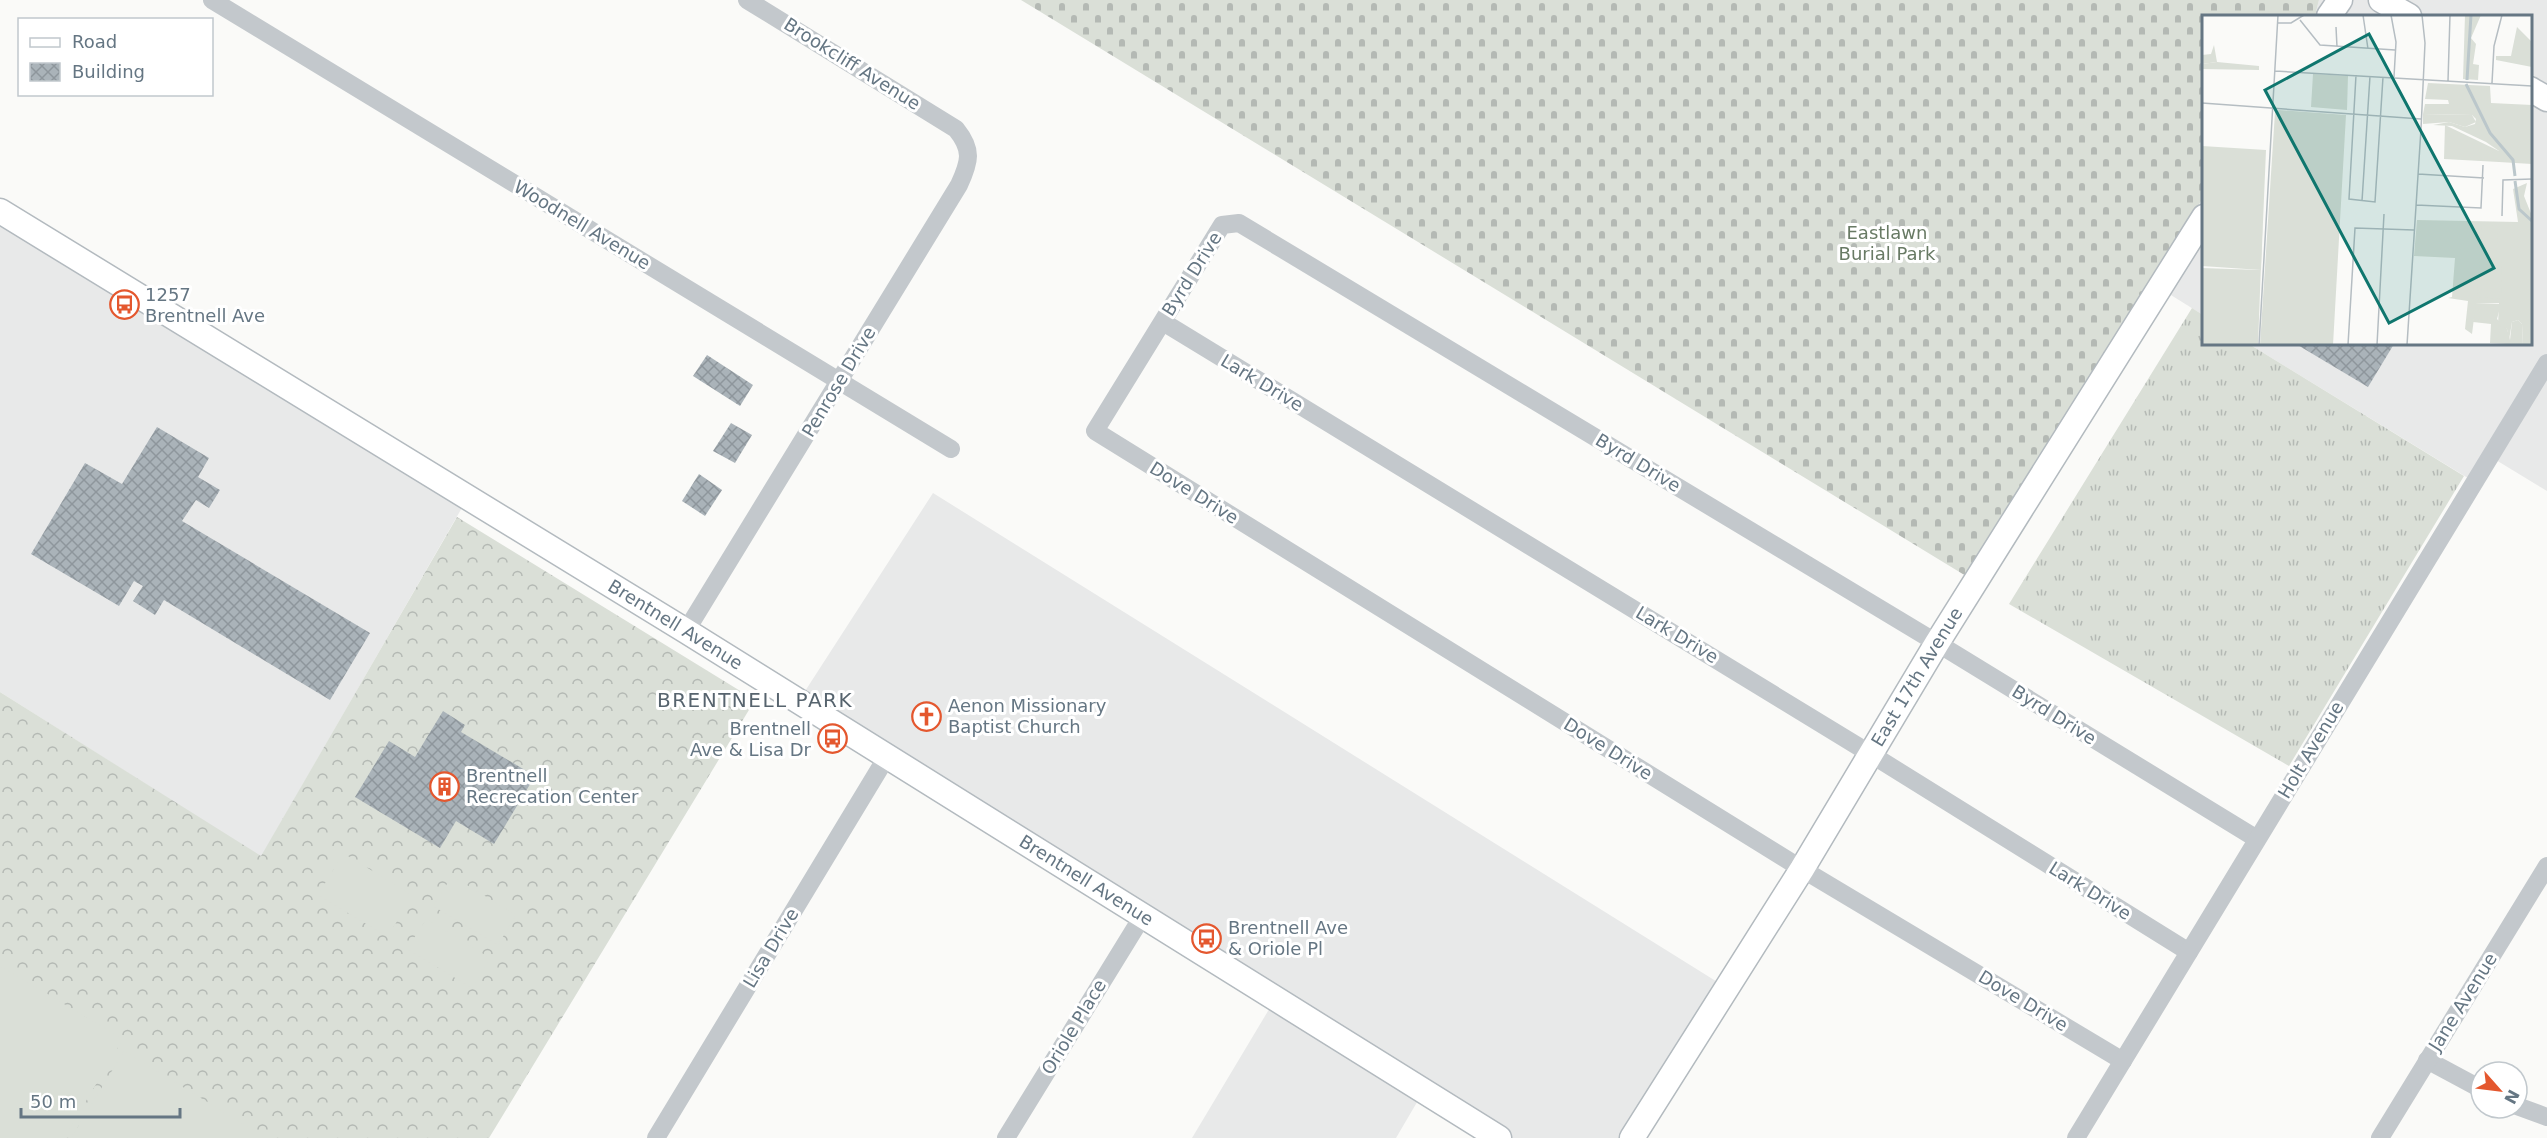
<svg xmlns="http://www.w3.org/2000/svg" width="2547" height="1138" font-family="'DejaVu Sans',sans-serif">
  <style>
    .built { fill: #e8e9e9 }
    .grass { fill: url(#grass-tufts) }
    .forest { fill: url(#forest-crowns) }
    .cemetery { fill: url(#cemetery-stones) }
    .pitch { fill: #dadfd7 }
    .building { fill: url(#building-cross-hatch) }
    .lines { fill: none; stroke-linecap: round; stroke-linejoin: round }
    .secondary-casing { stroke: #b3babf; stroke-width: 27 }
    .street { stroke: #c3c8cc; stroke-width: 18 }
    .secondary { stroke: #fff; stroke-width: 24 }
    .labels { text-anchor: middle; stroke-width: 6; stroke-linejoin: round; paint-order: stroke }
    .street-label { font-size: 18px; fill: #657683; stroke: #fff }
    .park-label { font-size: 18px; fill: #687a64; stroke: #fff }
    .poi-label { font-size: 18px; fill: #657683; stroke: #fff; text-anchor: start }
    .neighbourhood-label { font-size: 20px; letter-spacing: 1.5px; fill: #57646e; stroke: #fff }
    .inset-river { fill: none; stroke: #bbc7cb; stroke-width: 3 }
    .inset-road { fill: none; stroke: #b5bdc2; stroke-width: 1.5 }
    .view { fill: #0f766e; fill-opacity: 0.15; stroke: #0f766e; stroke-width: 3 }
    .inset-edge { fill: none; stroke: #657683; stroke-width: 3 }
  </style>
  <defs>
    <pattern id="grass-tufts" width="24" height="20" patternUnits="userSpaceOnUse" patternTransform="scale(1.5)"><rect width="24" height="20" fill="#dadfd7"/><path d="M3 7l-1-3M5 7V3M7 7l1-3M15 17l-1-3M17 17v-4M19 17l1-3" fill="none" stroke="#b4b9b4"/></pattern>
    <pattern id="forest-crowns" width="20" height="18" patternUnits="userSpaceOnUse" patternTransform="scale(1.5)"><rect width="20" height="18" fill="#dadfd7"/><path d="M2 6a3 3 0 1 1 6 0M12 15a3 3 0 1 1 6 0" fill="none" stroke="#b4b9b4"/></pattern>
    <pattern id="cemetery-stones" width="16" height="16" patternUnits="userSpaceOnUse" patternTransform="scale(1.5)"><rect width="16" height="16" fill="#dadfd7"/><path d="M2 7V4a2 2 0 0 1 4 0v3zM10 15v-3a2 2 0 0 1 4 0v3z" fill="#b4b9b4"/></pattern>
    <pattern id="building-cross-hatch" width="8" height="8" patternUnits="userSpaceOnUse" patternTransform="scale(1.5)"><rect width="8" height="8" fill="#aab3b9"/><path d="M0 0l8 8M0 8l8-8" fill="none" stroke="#8e969c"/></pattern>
  </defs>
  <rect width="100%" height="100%" fill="#fafaf8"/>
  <g class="built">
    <polygon points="2319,0 2547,0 2547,491 2491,457 2476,483 2249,344 2530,344 2530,16 2315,16"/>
    <polygon points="2203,198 2203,315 2150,282"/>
    <polygon points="0,211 467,499 261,857 0,692"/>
    <polygon points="933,493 1735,993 1639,1138 1500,1138 1423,1092 1396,1138 1192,1138 1274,1001 798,702"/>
  </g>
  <polygon class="grass" points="2192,308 2203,315 2204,344 2249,344 2464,476 2289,766 2009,604"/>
  <polygon class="forest" points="457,517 755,700 489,1138 0,1138 0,692 261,856"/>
  <polygon class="cemetery" points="1021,0 2319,0 2315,16 2204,16 2203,198 1966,576"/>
  <g class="pitch">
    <polygon points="343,853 412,895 388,937 318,895"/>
    <polygon points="452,876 516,915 498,945 433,906"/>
    <polygon points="426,919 490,958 472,988 407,949"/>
    <polygon points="0,966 123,1039 64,1138 0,1138"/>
    <polygon points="124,1051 266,1138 71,1138"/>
  </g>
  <g class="building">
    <polygon points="2296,344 2394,344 2368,387"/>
    <polygon points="707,355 753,385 740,406 693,376"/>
    <polygon points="731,423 752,435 735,463 713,451"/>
    <polygon points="157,427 209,458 198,477 220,490 209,508 196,500 182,521 370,633 330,700 164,600 155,615 133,601 143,586 134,581 119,606 31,554 85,463 122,484"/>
    <polygon points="699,474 722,490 705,516 682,501"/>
    <polygon points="443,711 465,725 461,732 535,776 494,844 456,821 440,848 355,797 389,741 415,757"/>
  </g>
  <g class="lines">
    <defs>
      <g id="secondary">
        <polyline points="2381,0 2409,16"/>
        <polyline points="2329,16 2340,0"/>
        <polyline points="2530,89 2547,99"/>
        <path id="s1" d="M 0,211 L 686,631 L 1499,1138"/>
        <path id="s2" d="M 1632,1138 L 1802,869 L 1937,643 L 2204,217"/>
      </g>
    </defs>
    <use href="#secondary" class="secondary-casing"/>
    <g class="street">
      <polyline points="212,0 951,449"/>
      <polyline points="1163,322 1869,753 2189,952"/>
      <path d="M 686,631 L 959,185 C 970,161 973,150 956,129 L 747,0"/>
      <polyline points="2427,1060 2481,1089"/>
      <polyline points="2123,1061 1802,869 1095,431 1222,225 1239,223 1937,643 2257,839"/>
      <polyline points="2517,1106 2547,1117"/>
      <polyline points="656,1138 886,758"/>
      <polyline points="1006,1138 1142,917"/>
      <polyline points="2076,1138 2547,363"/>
      <polyline points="2380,1138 2547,866"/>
    </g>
    <use href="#secondary" class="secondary"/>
  </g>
  <defs>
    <symbol id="bus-ring" viewBox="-11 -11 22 22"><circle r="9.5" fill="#fff" stroke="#e4572e" stroke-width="1.5"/><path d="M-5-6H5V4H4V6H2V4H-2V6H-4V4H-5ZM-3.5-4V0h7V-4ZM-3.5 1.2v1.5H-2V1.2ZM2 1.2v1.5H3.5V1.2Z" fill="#e4572e"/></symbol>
    <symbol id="church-ring" viewBox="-11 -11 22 22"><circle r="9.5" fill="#fff" stroke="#e4572e" stroke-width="1.5"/><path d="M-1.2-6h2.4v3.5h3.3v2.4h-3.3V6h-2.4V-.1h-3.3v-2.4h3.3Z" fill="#e4572e"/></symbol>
    <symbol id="building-ring" viewBox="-11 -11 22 22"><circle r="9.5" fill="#fff" stroke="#e4572e" stroke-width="1.5"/><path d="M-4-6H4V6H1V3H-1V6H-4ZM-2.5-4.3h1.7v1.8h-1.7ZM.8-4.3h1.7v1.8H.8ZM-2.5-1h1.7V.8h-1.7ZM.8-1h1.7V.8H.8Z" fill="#e4572e"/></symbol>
  </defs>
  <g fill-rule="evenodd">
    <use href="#bus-ring" x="108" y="288" width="33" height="33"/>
    <use href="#church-ring" x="910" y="700" width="33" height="33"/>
    <use href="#bus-ring" x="816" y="722" width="33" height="33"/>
    <use href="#building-ring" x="428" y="770" width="33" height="33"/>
    <use href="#bus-ring" x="1190" y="922" width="33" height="33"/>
  </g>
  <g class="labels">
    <g class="street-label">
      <text transform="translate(852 64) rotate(32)" y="6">Brookcliff Avenue</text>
      <text transform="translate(582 225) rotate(31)" y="6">Woodnell Avenue</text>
      <text transform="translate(1192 274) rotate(-58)" y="6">Byrd Drive</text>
      <text transform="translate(839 382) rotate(-59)" y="6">Penrose Drive</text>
      <text transform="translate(1262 383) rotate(31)" y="6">Lark Drive</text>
      <text transform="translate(1638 463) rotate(31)" y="6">Byrd Drive</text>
      <text transform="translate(1194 493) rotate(32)" y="6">Dove Drive</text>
      <text dy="6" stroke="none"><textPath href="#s1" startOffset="792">Brentnell Avenue</textPath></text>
      <text transform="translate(1677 635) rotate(31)" y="6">Lark Drive</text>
      <text dy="6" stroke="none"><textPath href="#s2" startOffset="542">East 17th Avenue</textPath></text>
      <text transform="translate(2054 715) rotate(32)" y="6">Byrd Drive</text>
      <text transform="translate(1608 749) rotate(32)" y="6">Dove Drive</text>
      <text transform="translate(2311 750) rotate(-59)" y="6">Holt Avenue</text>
      <text dy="6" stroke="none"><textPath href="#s1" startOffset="1276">Brentnell Avenue</textPath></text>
      <text transform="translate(2090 891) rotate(32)" y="6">Lark Drive</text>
      <text transform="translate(771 948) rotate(-59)" y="6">Lisa Drive</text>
      <text transform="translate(2023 1001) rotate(31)" y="6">Dove Drive</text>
      <text transform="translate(2463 1002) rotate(-58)" y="6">Jane Avenue</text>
      <text transform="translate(1074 1027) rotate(-59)" y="6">Oriole Place</text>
    </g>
    <g class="park-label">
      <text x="1887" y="239">Eastlawn<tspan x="1887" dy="21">Burial Park</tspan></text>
    </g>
    <g class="poi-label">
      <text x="145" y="301">1257<tspan x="145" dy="21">Brentnell Ave</tspan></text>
      <text x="948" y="712">Aenon Missionary<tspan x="948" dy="21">Baptist Church</tspan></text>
      <text x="811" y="735" text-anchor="end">Brentnell<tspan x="811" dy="21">Ave &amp; Lisa Dr</tspan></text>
      <text x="466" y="782">Brentnell<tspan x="466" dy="21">Recrecation Center</tspan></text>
      <text x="1228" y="934">Brentnell Ave<tspan x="1228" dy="21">&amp; Oriole Pl</tspan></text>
    </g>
    <g class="neighbourhood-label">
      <text x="755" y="707">BRENTNELL PARK</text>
    </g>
  </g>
  <g transform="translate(2202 15)">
    <rect width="330" height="330" fill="#fafaf8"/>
    <path d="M 15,47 L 57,51 L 57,55 L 0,54 L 0,49 ZM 111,59 L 146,61 L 145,95 L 109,92 ZM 221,99 L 270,100 L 274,107 L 263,112 L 247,107 L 221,109 ZM 243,110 L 297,136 L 297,147 L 242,144 ZM 61,197 L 56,330 L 0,330 L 0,253 L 58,255 ZM 273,288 L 299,289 L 295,304 L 305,314 L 308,325 L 310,307 L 316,305 L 320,309 L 321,330 L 288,328 L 289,309 L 271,307 Z" fill="#dadfd7"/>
    <path d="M 263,0 L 279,0 L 269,23 L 274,29 L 271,49 L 277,50 L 276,65 L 261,64 ZM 315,12 L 330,27 L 330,52 L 294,45 L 294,41 L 309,41 ZM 12,30 L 15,47 L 0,49 L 0,40 L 9,39 ZM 226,68 L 288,71 L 289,88 L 330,90 L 330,149 L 297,147 L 297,136 L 284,127 L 250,111 L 231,110 L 247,107 L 263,112 L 273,109 L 274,104 L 270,100 L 221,99 L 223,89 L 247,89 L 246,85 L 223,84 ZM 325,168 L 322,181 L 330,201 L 330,330 L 321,330 L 320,309 L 316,305 L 310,307 L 307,325 L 305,314 L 296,310 L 297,288 L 274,288 L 270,319 L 263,314 L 266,286 L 246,283 L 250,282 L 253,243 L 212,241 L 215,205 L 316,207 L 311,174 Z" fill="#dadfd7"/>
    <path d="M 77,95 L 144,100 L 131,330 L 58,330 L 73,97 ZM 0,131 L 64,135 L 59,255 L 0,251 Z" fill="#dadfd7"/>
    <path d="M 280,210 L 296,211 L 294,247 L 300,248 L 299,284 L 275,282 Z" fill="#dadfd7"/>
    <path class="inset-river" d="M 265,65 L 269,0M 264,69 L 288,118 L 311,145 L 313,161M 313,166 L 317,194 L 330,206"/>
    <path class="inset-road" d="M 161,0 L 166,34M 189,0 L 194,27 L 192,62M 98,5 L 118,30 L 193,35M 76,8 L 89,8 L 102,0M 134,12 L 135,32M 73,56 L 330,71M 154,60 L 147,184 L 173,187 L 181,62M 246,66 L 248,0M 290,68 L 292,31 L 300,0M 0,88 L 219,104M 216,159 L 282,163M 160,186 L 168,61M 214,190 L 279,193 L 281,150M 300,201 L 301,165 L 330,164M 57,330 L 76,0M 146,330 L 153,213 L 212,215M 175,330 L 182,199M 205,330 L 219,114 L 223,28 L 220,0"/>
    <path class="view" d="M 167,19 L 292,253 L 187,308 L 63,75 Z"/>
    <rect width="330" height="330" class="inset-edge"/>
  </g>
  <rect x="18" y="18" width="195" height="78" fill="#ffffff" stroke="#c1c8cd" stroke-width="1.5"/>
  <rect x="30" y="38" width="30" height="9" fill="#ffffff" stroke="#c1c8cd" stroke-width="1.5"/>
  <text x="72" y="48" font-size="18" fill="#657683">Road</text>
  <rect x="30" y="63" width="30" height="18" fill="url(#building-cross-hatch)" stroke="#c1c8cd" stroke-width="1.5"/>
  <text x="72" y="78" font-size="18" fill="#657683">Building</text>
  <g transform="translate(2499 1090) rotate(118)"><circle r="28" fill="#ffffff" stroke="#c1c8cd" stroke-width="1.5"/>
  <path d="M0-4.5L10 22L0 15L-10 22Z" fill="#e4572e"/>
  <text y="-9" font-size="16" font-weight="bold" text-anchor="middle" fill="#657683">N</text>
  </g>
  <path d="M21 1108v9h159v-9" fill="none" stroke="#657683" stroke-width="3"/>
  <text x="30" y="1108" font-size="18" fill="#657683" stroke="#ffffff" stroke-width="4.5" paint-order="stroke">50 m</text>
</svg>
